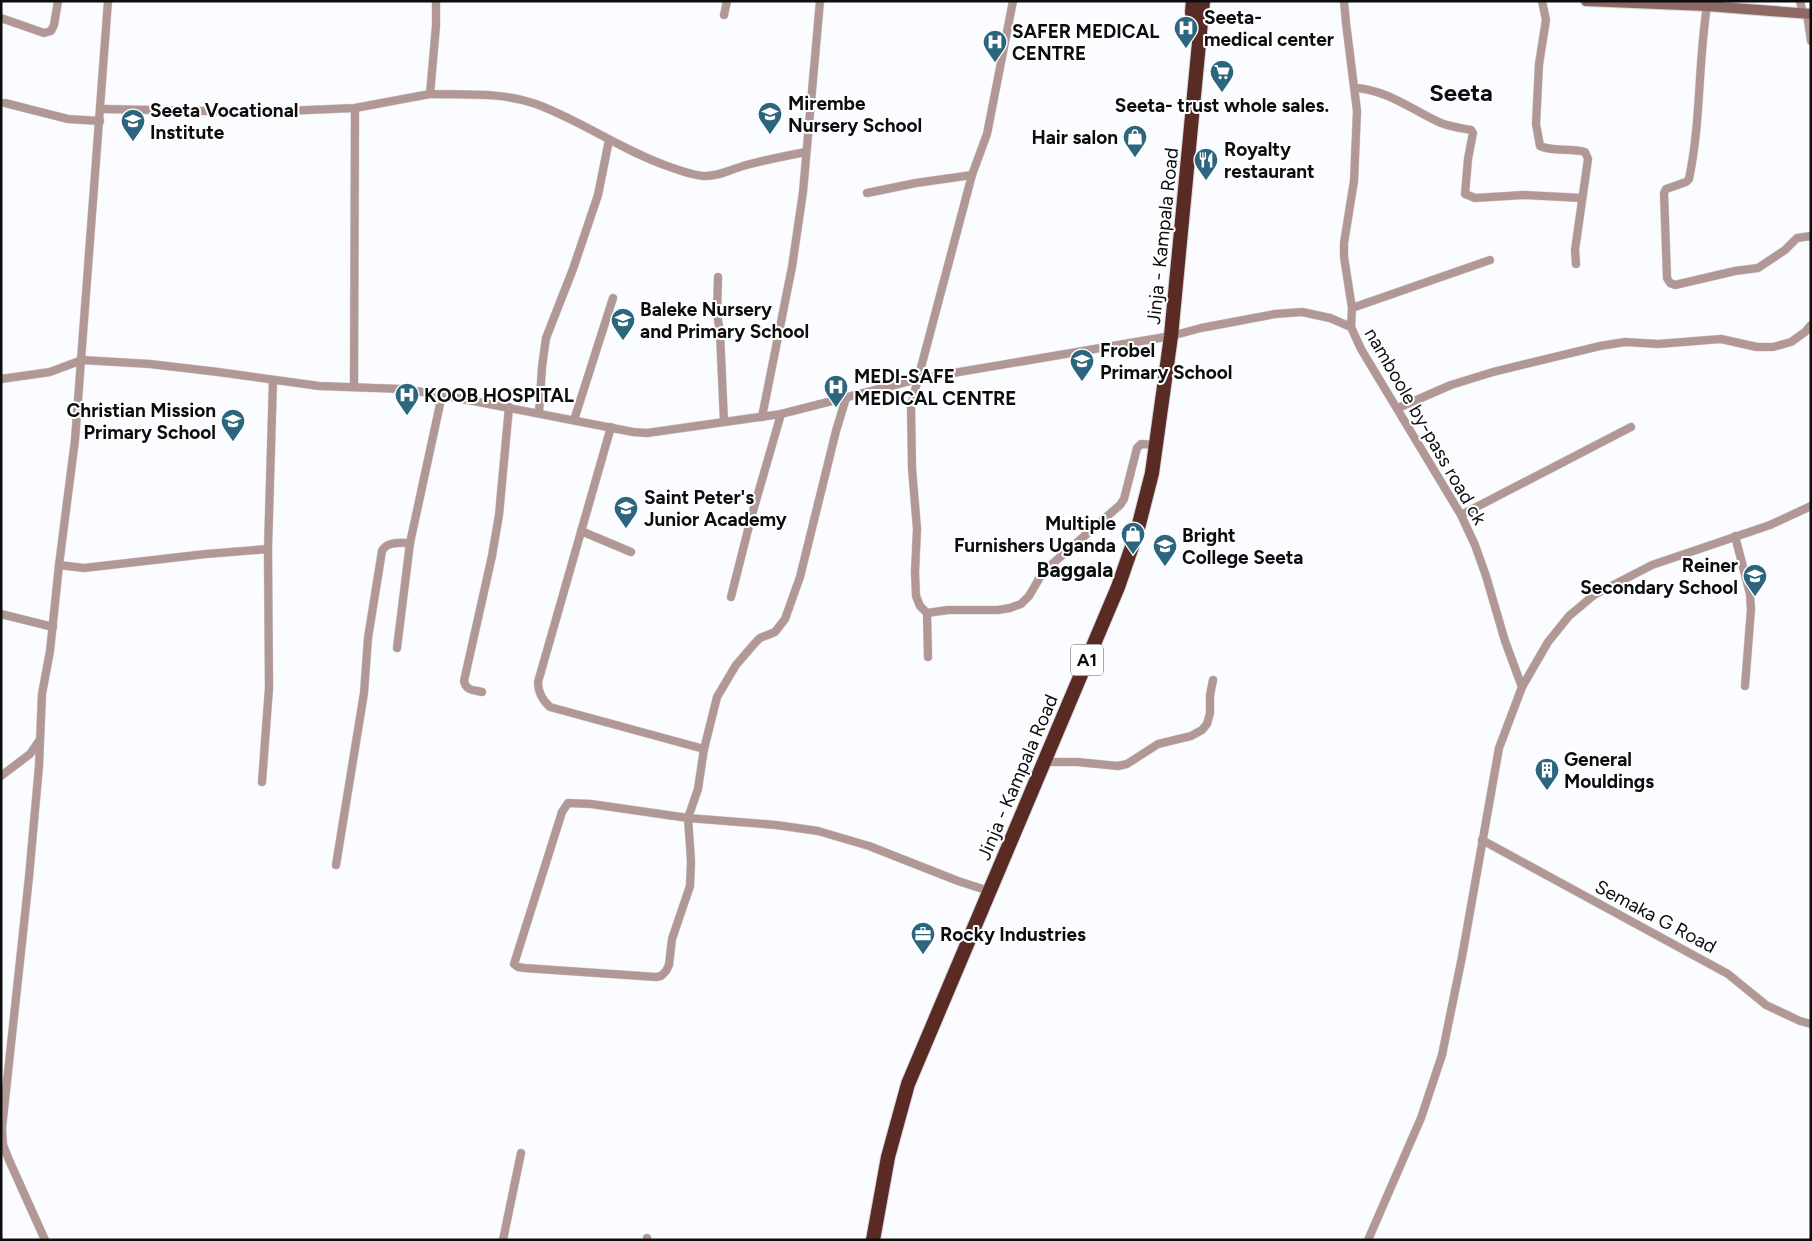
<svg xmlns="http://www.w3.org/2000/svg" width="1812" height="1241" font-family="Figtree,sans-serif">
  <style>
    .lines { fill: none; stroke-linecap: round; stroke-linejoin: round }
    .street-casing { stroke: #d4d6d8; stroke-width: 9 }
    .secondary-casing { stroke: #d4d6d8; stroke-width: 12 }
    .highway-casing { stroke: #d4d6d8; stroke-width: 16 }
    .street { stroke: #b29894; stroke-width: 8 }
    .secondary { stroke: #8e6863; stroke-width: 10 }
    .highway { stroke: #5a2a25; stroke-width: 14 }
    .labels { text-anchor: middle; stroke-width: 4; stroke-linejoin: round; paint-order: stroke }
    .shield { fill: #fff; stroke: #555656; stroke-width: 1 }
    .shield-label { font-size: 18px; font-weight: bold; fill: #0c0d0e }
    .poi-label { font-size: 19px; font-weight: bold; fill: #0c0d0e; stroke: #fff; text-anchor: start }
    .street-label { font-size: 19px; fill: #0c0d0e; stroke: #fff }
    .quarter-label { font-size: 21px; font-weight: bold; fill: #0c0d0e; stroke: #fff }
    .district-label { font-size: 24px; font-weight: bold; fill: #0c0d0e; stroke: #fff }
  </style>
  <rect width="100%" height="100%" fill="#fafcff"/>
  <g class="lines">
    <defs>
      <g id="street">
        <polyline points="1344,1 1346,23 1357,111 1354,181 1344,243 1344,257 1352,308 1351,327"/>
        <path d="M 1542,1 L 1546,20 L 1539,64 L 1536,124 L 1540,146 C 1553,152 1570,148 1585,152 L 1588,159 L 1575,250 L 1576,264"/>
        <polyline points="1800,1 1803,14"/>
        <path d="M 1707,6 C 1698,63 1701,122 1689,179 L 1686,182 L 1666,189 L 1664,193 L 1667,278 L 1670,283 L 1675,285 L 1735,271 L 1758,268 L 1785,250 L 1797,238 L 1811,236"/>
        <polyline points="1807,14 1811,41"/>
        <polyline points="724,15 727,1"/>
        <polyline points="1,18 44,33 51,31 54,25 58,1"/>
        <path d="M 1355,88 C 1388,90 1412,110 1441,123 C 1451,127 1461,128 1471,130 L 1473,133 L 1468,159 L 1465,194 L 1475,198 L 1523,195 L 1582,198"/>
        <path d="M 430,94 C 466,95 502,92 536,104 C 582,121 623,151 670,167 C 681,171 691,175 703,176 C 717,177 730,170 743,166 C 764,160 785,156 806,152"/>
        <polyline points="5,103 68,119 100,121"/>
        <polyline points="102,109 261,112 355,108 430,94 436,26 436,1"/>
        <polyline points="867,193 916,183 972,175"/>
        <polyline points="718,277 717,313 720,333 724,422"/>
        <polyline points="1352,308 1490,260"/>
        <polyline points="1,379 50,372 82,360 150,364 218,372 319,386 402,389 442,395 633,432 647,433 781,414 918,379 1171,336 1201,328 1275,314 1302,312 1330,318 1351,327 1361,349 1461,515 1475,545 1486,576 1505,641 1522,687"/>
        <polyline points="354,387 355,108"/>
        <polyline points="846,398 836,431 800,577 785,619 775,632 760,638 755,643 736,665 717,697 704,749 698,789 688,818 691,861 690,886 672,939 669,965 666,971 661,976 656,977 524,968 518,967 514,964 562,812 568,803 591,804 688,818 776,825 818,831 869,846 958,881 989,891"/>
        <polyline points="1398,408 1451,385 1493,372 1600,346 1625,342 1658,344 1721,339 1757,347 1773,347 1791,342 1805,332 1811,325"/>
        <polyline points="539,413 542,367 546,338 573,269 598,195 609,140"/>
        <polyline points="762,417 792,267 803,192 820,1"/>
        <polyline points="574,420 613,298"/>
        <path d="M 611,427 L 538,682 C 538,693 542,700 550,707 L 704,749"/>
        <polyline points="1461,515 1631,427"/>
        <polyline points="581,531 631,552"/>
        <polyline points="1735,536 1750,594 1751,609 1745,686"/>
        <polyline points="59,565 84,568 206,554 268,549"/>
        <polyline points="731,597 751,518 781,414"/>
        <polyline points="927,613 948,610 998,610 1010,608 1021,604 1029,596 1043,572 1120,505 1124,499 1137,448 1141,444 1155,445"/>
        <polyline points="1,614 53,627"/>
        <polyline points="397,648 410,543 442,395"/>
        <polyline points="928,657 927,613 920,606 916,596 915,572 917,529 912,468 911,405 972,175 987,134 1013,1"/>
        <path d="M 482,692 C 474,690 466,691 464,681 L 492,556 L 499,515 L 509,407"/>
        <polyline points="1043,762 1077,762 1118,766 1127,764 1158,744 1191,736 1202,730 1207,724 1210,713 1210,695 1213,680"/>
        <polyline points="1,776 30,754 39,741"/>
        <polyline points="262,782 269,688 268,549 273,380"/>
        <polyline points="1482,840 1728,974 1766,1005 1800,1021 1811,1024"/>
        <path d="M 336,865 L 364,693 L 368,638 L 382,551 C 387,541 401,543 410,543"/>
        <polyline points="45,1240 9,1160 3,1145 2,1128 29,877 39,766 42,694 50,651 59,565 75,440 108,1"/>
        <polyline points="503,1240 521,1153"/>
        <polyline points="647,1240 647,1238"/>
        <polyline points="1368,1240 1421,1118 1442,1055 1462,957 1499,748 1522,687 1548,642 1569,616 1594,595 1652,565 1770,525 1811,506"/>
      </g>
      <polyline id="secondary" points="1586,1 1707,6 1811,14"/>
      <g id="highway">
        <polyline points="1193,1 1192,12 1195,30"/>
        <polyline points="873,1240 888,1157 908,1084 1118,587 1137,532 1152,473 1171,336 1203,1"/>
      </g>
    </defs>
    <use href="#street" class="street-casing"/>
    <use href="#secondary" class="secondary-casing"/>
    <use href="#highway" class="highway-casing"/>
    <use href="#street" class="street"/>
    <use href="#secondary" class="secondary"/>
    <use href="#highway" class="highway"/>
  </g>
  <defs>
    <symbol id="hospital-pin" viewBox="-11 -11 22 30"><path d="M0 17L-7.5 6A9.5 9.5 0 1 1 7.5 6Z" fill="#2b667e" stroke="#fff"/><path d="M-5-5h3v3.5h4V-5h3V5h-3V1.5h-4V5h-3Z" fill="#fff"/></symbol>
    <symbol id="supermarket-pin" viewBox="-11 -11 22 30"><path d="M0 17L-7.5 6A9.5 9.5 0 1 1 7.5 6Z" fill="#2b667e" stroke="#fff"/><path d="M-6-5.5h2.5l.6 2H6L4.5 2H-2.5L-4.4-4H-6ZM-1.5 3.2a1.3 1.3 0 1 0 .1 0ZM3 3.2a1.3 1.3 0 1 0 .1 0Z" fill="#fff"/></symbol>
    <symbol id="school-pin" viewBox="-11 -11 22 30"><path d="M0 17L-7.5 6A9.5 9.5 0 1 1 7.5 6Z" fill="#2b667e" stroke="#fff"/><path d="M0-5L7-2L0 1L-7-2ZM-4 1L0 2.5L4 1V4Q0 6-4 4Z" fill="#fff"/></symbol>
    <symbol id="shop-pin" viewBox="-11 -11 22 30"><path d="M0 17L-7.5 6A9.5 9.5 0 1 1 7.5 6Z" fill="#2b667e" stroke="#fff"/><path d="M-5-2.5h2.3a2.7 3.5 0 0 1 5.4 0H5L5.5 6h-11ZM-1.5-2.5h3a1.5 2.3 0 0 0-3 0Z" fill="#fff"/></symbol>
    <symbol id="restaurant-pin" viewBox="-11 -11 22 30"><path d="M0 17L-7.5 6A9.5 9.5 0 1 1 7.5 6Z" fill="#2b667e" stroke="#fff"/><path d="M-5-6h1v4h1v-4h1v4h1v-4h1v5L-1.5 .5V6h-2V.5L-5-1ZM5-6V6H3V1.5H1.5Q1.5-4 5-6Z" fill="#fff"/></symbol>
    <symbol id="building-pin" viewBox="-11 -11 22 30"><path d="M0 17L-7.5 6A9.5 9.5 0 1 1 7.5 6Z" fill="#2b667e" stroke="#fff"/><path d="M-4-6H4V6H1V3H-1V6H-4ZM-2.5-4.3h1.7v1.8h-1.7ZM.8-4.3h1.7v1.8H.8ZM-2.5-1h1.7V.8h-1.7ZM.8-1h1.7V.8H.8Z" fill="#fff"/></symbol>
    <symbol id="office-pin" viewBox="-11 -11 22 30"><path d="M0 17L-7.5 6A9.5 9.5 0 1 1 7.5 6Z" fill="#2b667e" stroke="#fff"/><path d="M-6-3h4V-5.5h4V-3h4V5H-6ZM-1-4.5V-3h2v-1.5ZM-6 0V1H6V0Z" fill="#fff"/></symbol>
  </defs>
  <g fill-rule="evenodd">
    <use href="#hospital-pin" x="1172" y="14" width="28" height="38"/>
    <use href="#hospital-pin" x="981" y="28" width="28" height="38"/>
    <use href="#supermarket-pin" x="1208" y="58" width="28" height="38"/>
    <use href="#school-pin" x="756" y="100" width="28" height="38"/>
    <use href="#school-pin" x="119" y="107" width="28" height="38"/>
    <use href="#shop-pin" x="1121" y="123" width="28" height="38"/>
    <use href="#restaurant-pin" x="1192" y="146" width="28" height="38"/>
    <use href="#school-pin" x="609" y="306" width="28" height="38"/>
    <use href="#school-pin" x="1068" y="347" width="28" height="38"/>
    <use href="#hospital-pin" x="822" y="373" width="28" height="38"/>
    <use href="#hospital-pin" x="393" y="381" width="28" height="38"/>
    <use href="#school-pin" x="219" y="407" width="28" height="38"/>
    <use href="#school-pin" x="612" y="494" width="28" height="38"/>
    <use href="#shop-pin" x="1119" y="520" width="28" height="38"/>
    <use href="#school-pin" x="1151" y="532" width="28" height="38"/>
    <use href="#school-pin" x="1741" y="562" width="28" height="38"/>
    <use href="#building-pin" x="1533" y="756" width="28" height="38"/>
    <use href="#office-pin" x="909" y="920" width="28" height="38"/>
  </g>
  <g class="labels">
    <rect class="shield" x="1071" y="644.5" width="32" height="31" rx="4"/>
    <g class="shield-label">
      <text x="1087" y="666">A1</text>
    </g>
    <g class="poi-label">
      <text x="1204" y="24">Seeta-<tspan x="1204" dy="22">medical center</tspan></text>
      <text x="1012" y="38">SAFER MEDICAL<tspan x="1012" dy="22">CENTRE</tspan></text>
      <text x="788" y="110">Mirembe<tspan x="788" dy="22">Nursery School</tspan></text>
      <text x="1222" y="112" text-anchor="middle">Seeta- trust whole sales.</text>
      <text x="150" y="117">Seeta Vocational<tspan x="150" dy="22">Institute</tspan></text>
      <text x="1118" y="144" text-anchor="end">Hair salon</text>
      <text x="1224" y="156">Royalty<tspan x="1224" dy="22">restaurant</tspan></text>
      <text x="640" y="316">Baleke Nursery<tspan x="640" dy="22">and Primary School</tspan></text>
      <text x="1100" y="357">Frobel<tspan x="1100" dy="22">Primary School</tspan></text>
      <text x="854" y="383">MEDI-SAFE<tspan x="854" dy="22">MEDICAL CENTRE</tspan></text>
      <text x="424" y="402">KOOB HOSPITAL</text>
      <text x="216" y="417" text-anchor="end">Christian Mission<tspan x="216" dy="22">Primary School</tspan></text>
      <text x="644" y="504">Saint Peter's<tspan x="644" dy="22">Junior Academy</tspan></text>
      <text x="1116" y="530" text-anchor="end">Multiple<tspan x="1116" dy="22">Furnishers Uganda</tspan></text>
      <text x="1182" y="542">Bright<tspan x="1182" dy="22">College Seeta</tspan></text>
      <text x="1738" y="572" text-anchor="end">Reiner<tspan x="1738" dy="22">Secondary School</tspan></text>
      <text x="1564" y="766">General<tspan x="1564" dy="22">Mouldings</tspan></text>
      <text x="940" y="941">Rocky Industries</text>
    </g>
    <g class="street-label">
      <text transform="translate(1162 236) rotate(-84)" y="7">Jinja - Kampala Road</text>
      <text transform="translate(1426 426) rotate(60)" y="7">namboole by-pass road ck</text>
      <text transform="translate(1017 777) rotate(-67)" y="7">Jinja - Kampala Road</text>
      <text transform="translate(1656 916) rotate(28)" y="7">Semaka G Road</text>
    </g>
    <g class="quarter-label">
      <text x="1075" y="577">Baggala</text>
    </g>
    <g class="district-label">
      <text x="1461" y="101">Seeta</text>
    </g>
  </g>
  <rect width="1812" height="1241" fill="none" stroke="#0c0d0e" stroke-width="5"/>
</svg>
